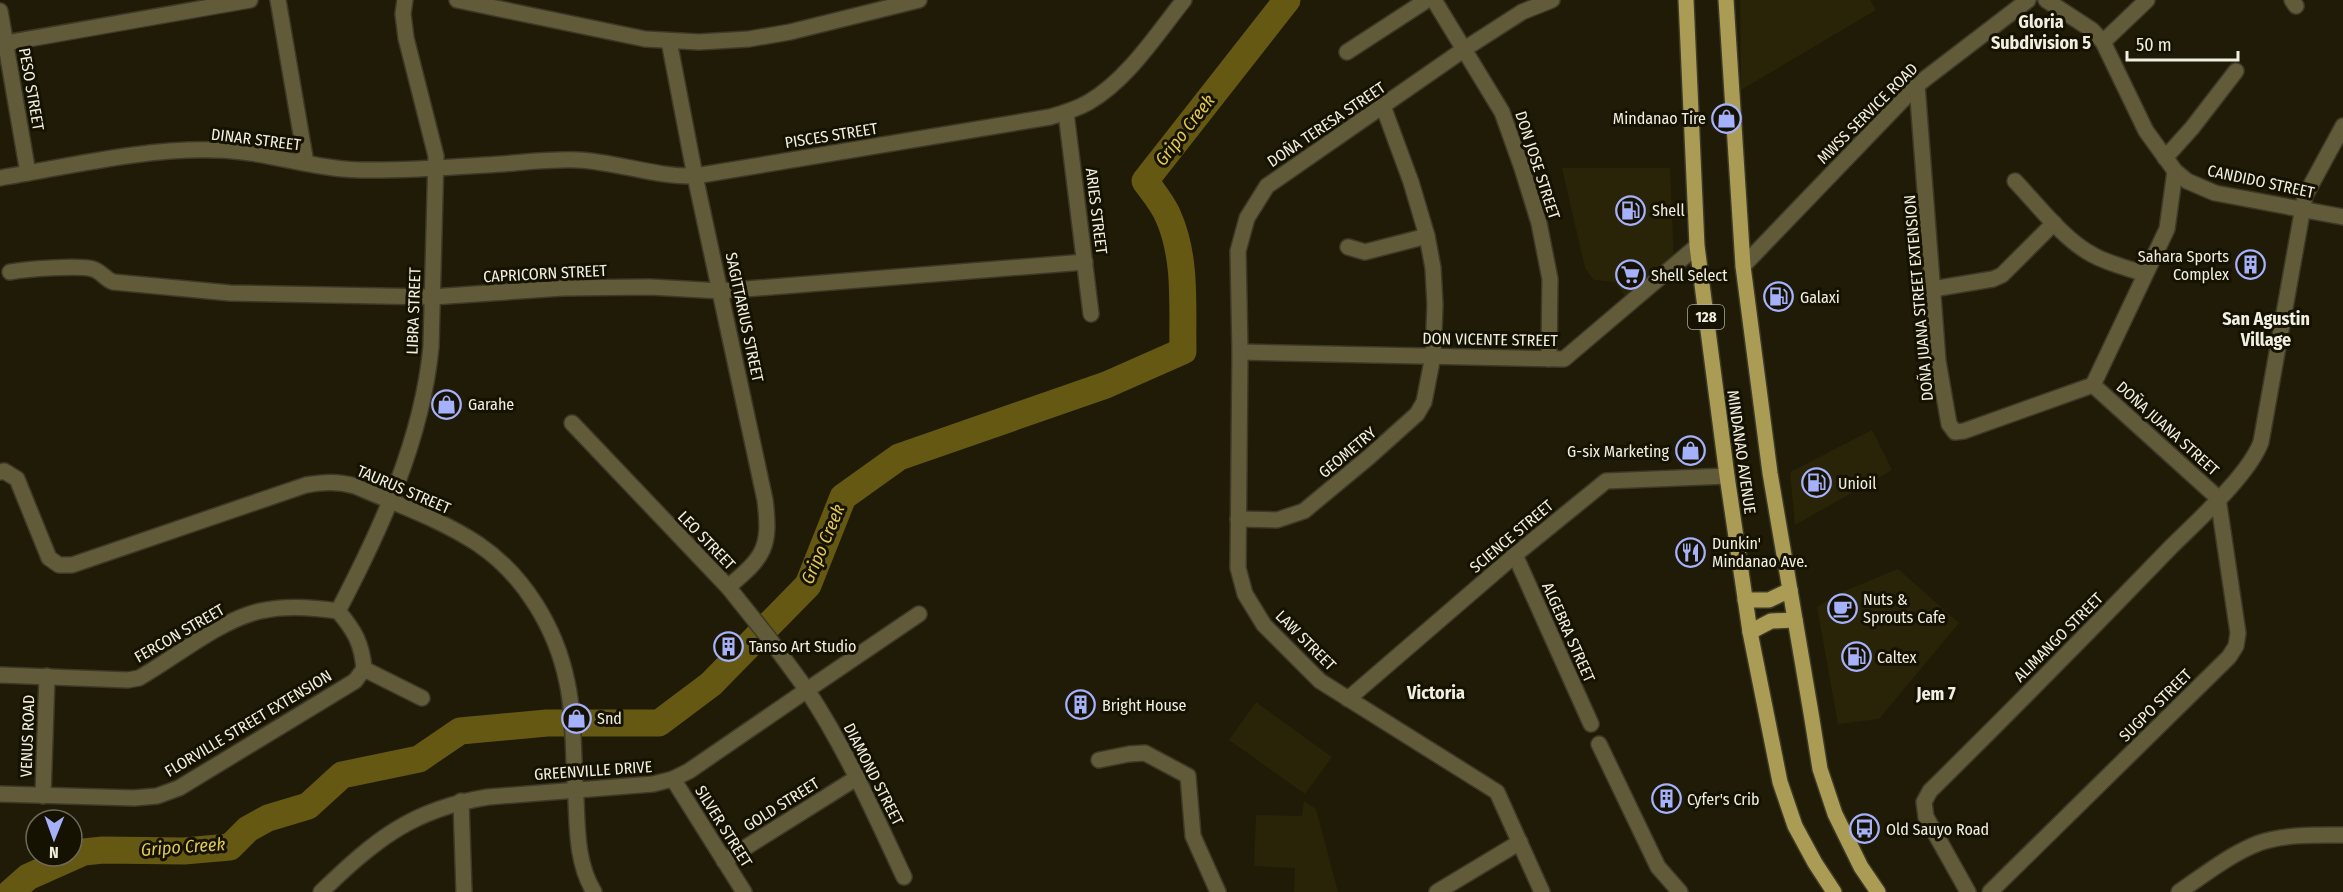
<svg xmlns="http://www.w3.org/2000/svg" width="2343" height="892" font-family="'Fira Sans Condensed',sans-serif">
  <style>
    .built { fill: #292307 }
    .lines { fill: none; stroke-linecap: round; stroke-linejoin: round }
    .river { stroke: #655812; stroke-width: 27 }
    .minor-casing { stroke: #3c3926; stroke-width: 18 }
    .tertiary-casing { stroke: #3c3926; stroke-width: 18 }
    .primary-casing { stroke: #3c3926; stroke-width: 18 }
    .minor { stroke: #625b3a; stroke-width: 15 }
    .tertiary { stroke: #625b3a; stroke-width: 15 }
    .primary { stroke: #aa9b55; stroke-width: 15 }
    .labels { text-anchor: middle; stroke-width: 6; stroke-linejoin: round; paint-order: stroke }
    .shield { fill: #161201; stroke: #afac9e; stroke-width: 1.5 }
    .shield-label { font-size: 15px; font-weight: bold; fill: #f1eee2 }
    .street-label { font-size: 16px; fill: #f1eee2; stroke: #161201 }
    .poi-label { font-size: 16px; fill: #f1eee2; stroke: #161201; text-anchor: start }
    .neighbourhood-label { font-size: 18px; font-weight: bold; fill: #f1eee2; stroke: #161201 }
    .water-label { font-size: 18px; font-style: italic; fill: #e1c852; stroke: #161201 }
  </style>
  <rect width="100%" height="100%" fill="#1f1b07"/>
  <g class="built">
    <polygon points="1740,0 1870,0 1876,10 1741,90"/>
    <polygon points="1562,168 1670,168 1674,262 1628,300 1615,282 1594,280 1585,268"/>
    <polygon points="1872,430 1892,470 1795,525 1790,472"/>
    <polygon points="1898,569 1959,623 1879,719 1838,724 1817,607 1840,593"/>
    <polygon points="1256,702 1332,757 1305,794 1229,740"/>
    <polygon points="1304,801 1316,809 1338,892 1294,892 1295,868 1254,866 1256,815 1302,816"/>
  </g>
  <g class="lines">
    <path class="river" d="M 11,892 L 28,877 L 84,852 L 103,850 L 184,851 L 230,847 L 248,829 L 268,818 L 308,806 L 342,775 L 419,759 L 460,731 L 547,723 L 659,723 L 711,684 L 808,585 L 843,497 L 899,457 L 1106,385 L 1183,351 C 1182,307 1187,258 1168,216 C 1163,204 1153,192 1145,181 L 1287,0"/>
    <defs>
      <g id="minor">
        <polyline points="278,0 306,163"/>
        <polyline points="457,0 645,39 699,42 749,39 790,32 919,0"/>
        <polyline points="1434,0 1502,112 1522,168 1539,223 1550,279 1549,359"/>
        <polyline points="2292,0 2296,6"/>
        <polyline points="0,11 28,173"/>
        <polyline points="2103,42 2147,0"/>
        <polyline points="0,44 250,0"/>
        <polyline points="1347,52 1427,0"/>
        <polyline points="1917,85 1938,361 1949,424 1955,432 1964,431 2093,385"/>
        <polyline points="1066,113 1091,314"/>
        <polyline points="2165,158 2192,128 2236,71"/>
        <path d="M 0,178 C 71,166 144,148 216,150 C 265,151 312,169 360,170 C 407,171 454,167 501,164 C 527,162 553,159 578,160 C 618,162 655,177 695,176 L 669,41"/>
        <path d="M 2015,181 C 2038,205 2064,240 2093,255 C 2109,264 2128,268 2145,274"/>
        <polyline points="1348,247 1365,252 1427,236"/>
        <polyline points="1743,266 1917,85 2028,0"/>
        <path d="M 10,272 C 26,269 79,265 93,269 C 102,272 105,279 113,282 L 230,293 L 432,297 L 563,288 L 650,287 L 721,291 L 1085,262"/>
        <polyline points="1933,289 1993,279 2002,275 2054,223"/>
        <polyline points="1240,352 1564,359 1697,246"/>
        <polyline points="2093,385 2167,229 2175,171"/>
        <polyline points="2093,385 2218,498"/>
        <polyline points="572,423 728,587"/>
        <path d="M 0,472 L 4,471 L 17,479 L 49,558 L 59,565 L 72,565 L 306,485 C 324,482 337,481 355,486 C 396,504 440,519 478,544 C 524,575 556,628 567,682 C 574,714 573,749 575,782 C 578,819 574,859 594,892"/>
        <polyline points="1238,519 1277,520 1304,511 1369,457 1417,414 1424,402 1433,356 1435,305 1433,268 1427,236 1411,182 1383,106"/>
        <polyline points="1515,555 1591,724"/>
        <path d="M 338,611 C 381,529 422,440 431,347 L 436,156 L 406,38 L 403,14 L 405,0"/>
        <path d="M 338,611 C 354,630 362,643 364,669"/>
        <polyline points="364,669 422,698"/>
        <path d="M 0,675 L 128,680 L 139,678 C 176,657 218,621 260,611 C 286,605 312,607 338,611"/>
        <polyline points="1348,699 1515,555 1606,481 1727,476"/>
        <polyline points="1599,744 1658,867 1680,892"/>
        <polyline points="1099,760 1129,754 1145,753 1188,776 1193,836 1218,892"/>
        <polyline points="673,779 744,892"/>
        <polyline points="0,794 134,798 157,796 179,788 355,681 364,669"/>
        <polyline points="43,796 47,676"/>
        <polyline points="461,801 464,892"/>
        <polyline points="724,861 858,777"/>
        <path d="M 904,877 C 874,813 846,749 807,690 L 919,614"/>
        <polyline points="1437,892 1520,842"/>
        <polyline points="1542,892 1497,792 1320,681 1264,625 1245,594 1238,568 1240,352 1238,251 1247,218 1267,186 1466,48 1522,12 1552,0"/>
        <path d="M 1968,892 L 1926,817 L 1924,802 L 1930,791 C 2011,711 2091,630 2170,548 C 2196,522 2249,475 2261,442 L 2305,196 L 2343,126"/>
        <polyline points="1990,892 2229,657 2236,646 2238,633 2218,498"/>
      </g>
      <g id="tertiary">
        <polyline points="2046,0 2092,30 2103,42 2146,131 2175,171 2187,181 2215,193 2343,217"/>
        <path d="M 321,892 C 375,840 412,809 488,797 L 653,784 L 673,779 L 689,771 L 807,690 L 768,637 L 728,587 C 764,557 771,548 765,500 L 695,176 L 1050,117 C 1064,113 1077,109 1089,102 C 1128,79 1156,35 1184,0"/>
        <path d="M 2179,892 C 2204,875 2230,854 2259,843 C 2285,834 2316,835 2343,835"/>
      </g>
      <g id="primary">
        <polyline points="1686,0 1697,246 1727,476 1750,632 1780,782 1795,826 1815,863 1834,892"/>
        <polyline points="1726,0 1743,266 1770,473 1811,713 1820,769 1835,814 1861,867 1878,892"/>
        <polyline points="1745,600 1769,600 1790,590"/>
        <polyline points="1750,632 1771,621 1795,620"/>
      </g>
    </defs>
    <use href="#minor" class="minor-casing"/>
    <use href="#tertiary" class="tertiary-casing"/>
    <use href="#primary" class="primary-casing"/>
    <use href="#minor" class="minor"/>
    <use href="#tertiary" class="tertiary"/>
    <use href="#primary" class="primary"/>
  </g>
  <defs>
    <symbol id="shop-ring" viewBox="-11 -11 22 22"><circle r="9.5" fill="#161201" stroke="#a6b1fc" stroke-width="1.5"/><path d="M-5-2.5h2.3a2.7 3.5 0 0 1 5.4 0H5L5.5 6h-11ZM-1.5-2.5h3a1.5 2.3 0 0 0-3 0Z" fill="#a6b1fc"/></symbol>
    <symbol id="fuel-ring" viewBox="-11 -11 22 22"><circle r="9.5" fill="#161201" stroke="#a6b1fc" stroke-width="1.5"/><path d="M-5.5-6h7V0h2V4h1.3V-2.5L3-4.5l.8-.8L6-3V5H2.5V1h-1V6h-7ZM-4.2-4.7v3.2H.2V-4.7Z" fill="#a6b1fc"/></symbol>
    <symbol id="building-ring" viewBox="-11 -11 22 22"><circle r="9.5" fill="#161201" stroke="#a6b1fc" stroke-width="1.5"/><path d="M-4-6H4V6H1V3H-1V6H-4ZM-2.5-4.3h1.7v1.8h-1.7ZM.8-4.3h1.7v1.8H.8ZM-2.5-1h1.7V.8h-1.7ZM.8-1h1.7V.8H.8Z" fill="#a6b1fc"/></symbol>
    <symbol id="supermarket-ring" viewBox="-11 -11 22 22"><circle r="9.5" fill="#161201" stroke="#a6b1fc" stroke-width="1.5"/><path d="M-6-5.5h2.5l.6 2H6L4.5 2H-2.5L-4.4-4H-6ZM-1.5 3.2a1.3 1.3 0 1 0 .1 0ZM3 3.2a1.3 1.3 0 1 0 .1 0Z" fill="#a6b1fc"/></symbol>
    <symbol id="restaurant-ring" viewBox="-11 -11 22 22"><circle r="9.5" fill="#161201" stroke="#a6b1fc" stroke-width="1.5"/><path d="M-5-6h1v4h1v-4h1v4h1v-4h1v5L-1.5 .5V6h-2V.5L-5-1ZM5-6V6H3V1.5H1.5Q1.5-4 5-6Z" fill="#a6b1fc"/></symbol>
    <symbol id="cafe-ring" viewBox="-11 -11 22 22"><circle r="9.5" fill="#161201" stroke="#a6b1fc" stroke-width="1.5"/><path d="M-5.5-4.5H6V0H3Q3 3.5 0 3.5H-2.5Q-5.5 3.5-5.5 0ZM3-3.2v2h1.7v-2ZM-6 4.5H4V6H-6Z" fill="#a6b1fc"/></symbol>
    <symbol id="bus-ring" viewBox="-11 -11 22 22"><circle r="9.5" fill="#161201" stroke="#a6b1fc" stroke-width="1.5"/><path d="M-5-6H5V4H4V6H2V4H-2V6H-4V4H-5ZM-3.5-4V0h7V-4ZM-3.5 1.2v1.5H-2V1.2ZM2 1.2v1.5H3.5V1.2Z" fill="#a6b1fc"/></symbol>
  </defs>
  <g fill-rule="evenodd">
    <use href="#shop-ring" x="1710" y="102" width="33" height="33"/>
    <use href="#fuel-ring" x="1614" y="194" width="33" height="33"/>
    <use href="#building-ring" x="2234" y="248" width="33" height="33"/>
    <use href="#supermarket-ring" x="1614" y="258" width="33" height="33"/>
    <use href="#fuel-ring" x="1762" y="280" width="33" height="33"/>
    <use href="#shop-ring" x="430" y="388" width="33" height="33"/>
    <use href="#shop-ring" x="1674" y="434" width="33" height="33"/>
    <use href="#fuel-ring" x="1800" y="466" width="33" height="33"/>
    <use href="#restaurant-ring" x="1674" y="536" width="33" height="33"/>
    <use href="#cafe-ring" x="1826" y="592" width="33" height="33"/>
    <use href="#building-ring" x="712" y="630" width="33" height="33"/>
    <use href="#fuel-ring" x="1840" y="640" width="33" height="33"/>
    <use href="#building-ring" x="1064" y="688" width="33" height="33"/>
    <use href="#shop-ring" x="560" y="702" width="33" height="33"/>
    <use href="#building-ring" x="1650" y="782" width="33" height="33"/>
    <use href="#bus-ring" x="1848" y="812" width="33" height="33"/>
  </g>
  <g class="labels">
    <rect class="shield" x="1688" y="305" width="36" height="24" rx="4.5"/>
    <g class="shield-label">
      <text x="1706" y="322">128</text>
    </g>
    <g class="street-label">
      <text transform="translate(32 89) rotate(80)" y="6">PESO STREET</text>
      <text transform="translate(1867 113) rotate(-45)" y="6">MWSS SERVICE ROAD</text>
      <text transform="translate(1326 124) rotate(-34)" y="6">DOÑA TERESA STREET</text>
      <text transform="translate(831 135) rotate(-9)" y="6">PISCES STREET</text>
      <text transform="translate(256 139) rotate(7)" y="6">DINAR STREET</text>
      <text transform="translate(1538 165) rotate(72)" y="6">DON JOSE STREET</text>
      <text transform="translate(2261 181) rotate(12)" y="6">CANDIDO STREET</text>
      <text transform="translate(1097 211) rotate(83)" y="6">ARIES STREET</text>
      <text transform="translate(545 273) rotate(-3)" y="6">CAPRICORN STREET</text>
      <text transform="translate(1918 298) rotate(-95)" y="6">DOÑA JUANA STREET EXTENSION</text>
      <text transform="translate(413 311) rotate(-88)" y="6">LIBRA STREET</text>
      <text transform="translate(745 317) rotate(78)" y="6">SAGITTARIUS STREET</text>
      <text transform="translate(1490 339) rotate(1)" y="6">DON VICENTE STREET</text>
      <text transform="translate(2168 428) rotate(42)" y="6">DOÑA JUANA STREET</text>
      <text transform="translate(1347 452) rotate(-40)" y="6">GEOMETRY</text>
      <text transform="translate(1742 452) rotate(82)" y="6">MINDANAO AVENUE</text>
      <text transform="translate(404 489) rotate(23)" y="6">TAURUS STREET</text>
      <text transform="translate(1511 536) rotate(-40)" y="6">SCIENCE STREET</text>
      <text transform="translate(707 540) rotate(46)" y="6">LEO STREET</text>
      <text transform="translate(1569 632) rotate(66)" y="6">ALGEBRA STREET</text>
      <text transform="translate(179 633) rotate(-30)" y="6">FERCON STREET</text>
      <text transform="translate(2058 637) rotate(-45)" y="6">ALIMANGO STREET</text>
      <text transform="translate(1306 640) rotate(45)" y="6">LAW STREET</text>
      <text transform="translate(2155 705) rotate(-45)" y="6">SUGPO STREET</text>
      <text transform="translate(248 723) rotate(-31)" y="6">FLORVILLE STREET EXTENSION</text>
      <text transform="translate(27 736) rotate(-88)" y="6">VENUS ROAD</text>
      <text transform="translate(593 770) rotate(-4)" y="6">GREENVILLE DRIVE</text>
      <text transform="translate(874 774) rotate(63)" y="6">DIAMOND STREET</text>
      <text transform="translate(781 804) rotate(-32)" y="6">GOLD STREET</text>
      <text transform="translate(724 826) rotate(58)" y="6">SILVER STREET</text>
    </g>
    <g class="poi-label">
      <text x="1706" y="124" text-anchor="end">Mindanao Tire</text>
      <text x="1652" y="216">Shell</text>
      <text x="2229" y="262" text-anchor="end">Sahara Sports<tspan x="2229" dy="18">Complex</tspan></text>
      <text x="1651" y="281">Shell Select</text>
      <text x="1800" y="303">Galaxi</text>
      <text x="468" y="410">Garahe</text>
      <text x="1669" y="457" text-anchor="end">G-six Marketing</text>
      <text x="1838" y="489">Unioil</text>
      <text x="1712" y="549">Dunkin'<tspan x="1712" dy="18">Mindanao Ave.</tspan></text>
      <text x="1863" y="605">Nuts &amp;<tspan x="1863" dy="18">Sprouts Cafe</tspan></text>
      <text x="749" y="652">Tanso Art Studio</text>
      <text x="1877" y="663">Caltex</text>
      <text x="1102" y="711">Bright House</text>
      <text x="597" y="724">Snd</text>
      <text x="1687" y="805">Cyfer's Crib</text>
      <text x="1886" y="835">Old Sauyo Road</text>
    </g>
    <g class="neighbourhood-label">
      <text x="2041" y="28">Gloria<tspan x="2041" dy="21">Subdivision 5</tspan></text>
      <text x="2266" y="325">San Agustin<tspan x="2266" dy="21">Village</tspan></text>
      <text x="1436" y="699">Victoria</text>
      <text x="1936" y="700">Jem 7</text>
    </g>
    <g class="water-label">
      <text transform="translate(1185 130) rotate(-52)" y="6">Gripo Creek</text>
      <text transform="translate(823 544) rotate(-67)" y="6">Gripo Creek</text>
      <text transform="translate(183 847) rotate(-4)" y="6">Gripo Creek</text>
    </g>
  </g>
  <g transform="translate(54 838) rotate(181)"><circle r="28" fill="#161201" stroke="#6e6a5b" stroke-width="1.5"/>
  <path d="M0-4.5L10 22L0 15L-10 22Z" fill="#a6b1fc"/>
  <text y="-9" font-size="16" font-weight="bold" text-anchor="middle" fill="#f1eee2">N</text>
  </g>
  <path d="M2127 51v9h111v-9" fill="none" stroke="#f1eee2" stroke-width="3"/>
  <text x="2136" y="51" font-size="18" fill="#f1eee2" stroke="#161201" stroke-width="4.5" paint-order="stroke">50 m</text>
</svg>
